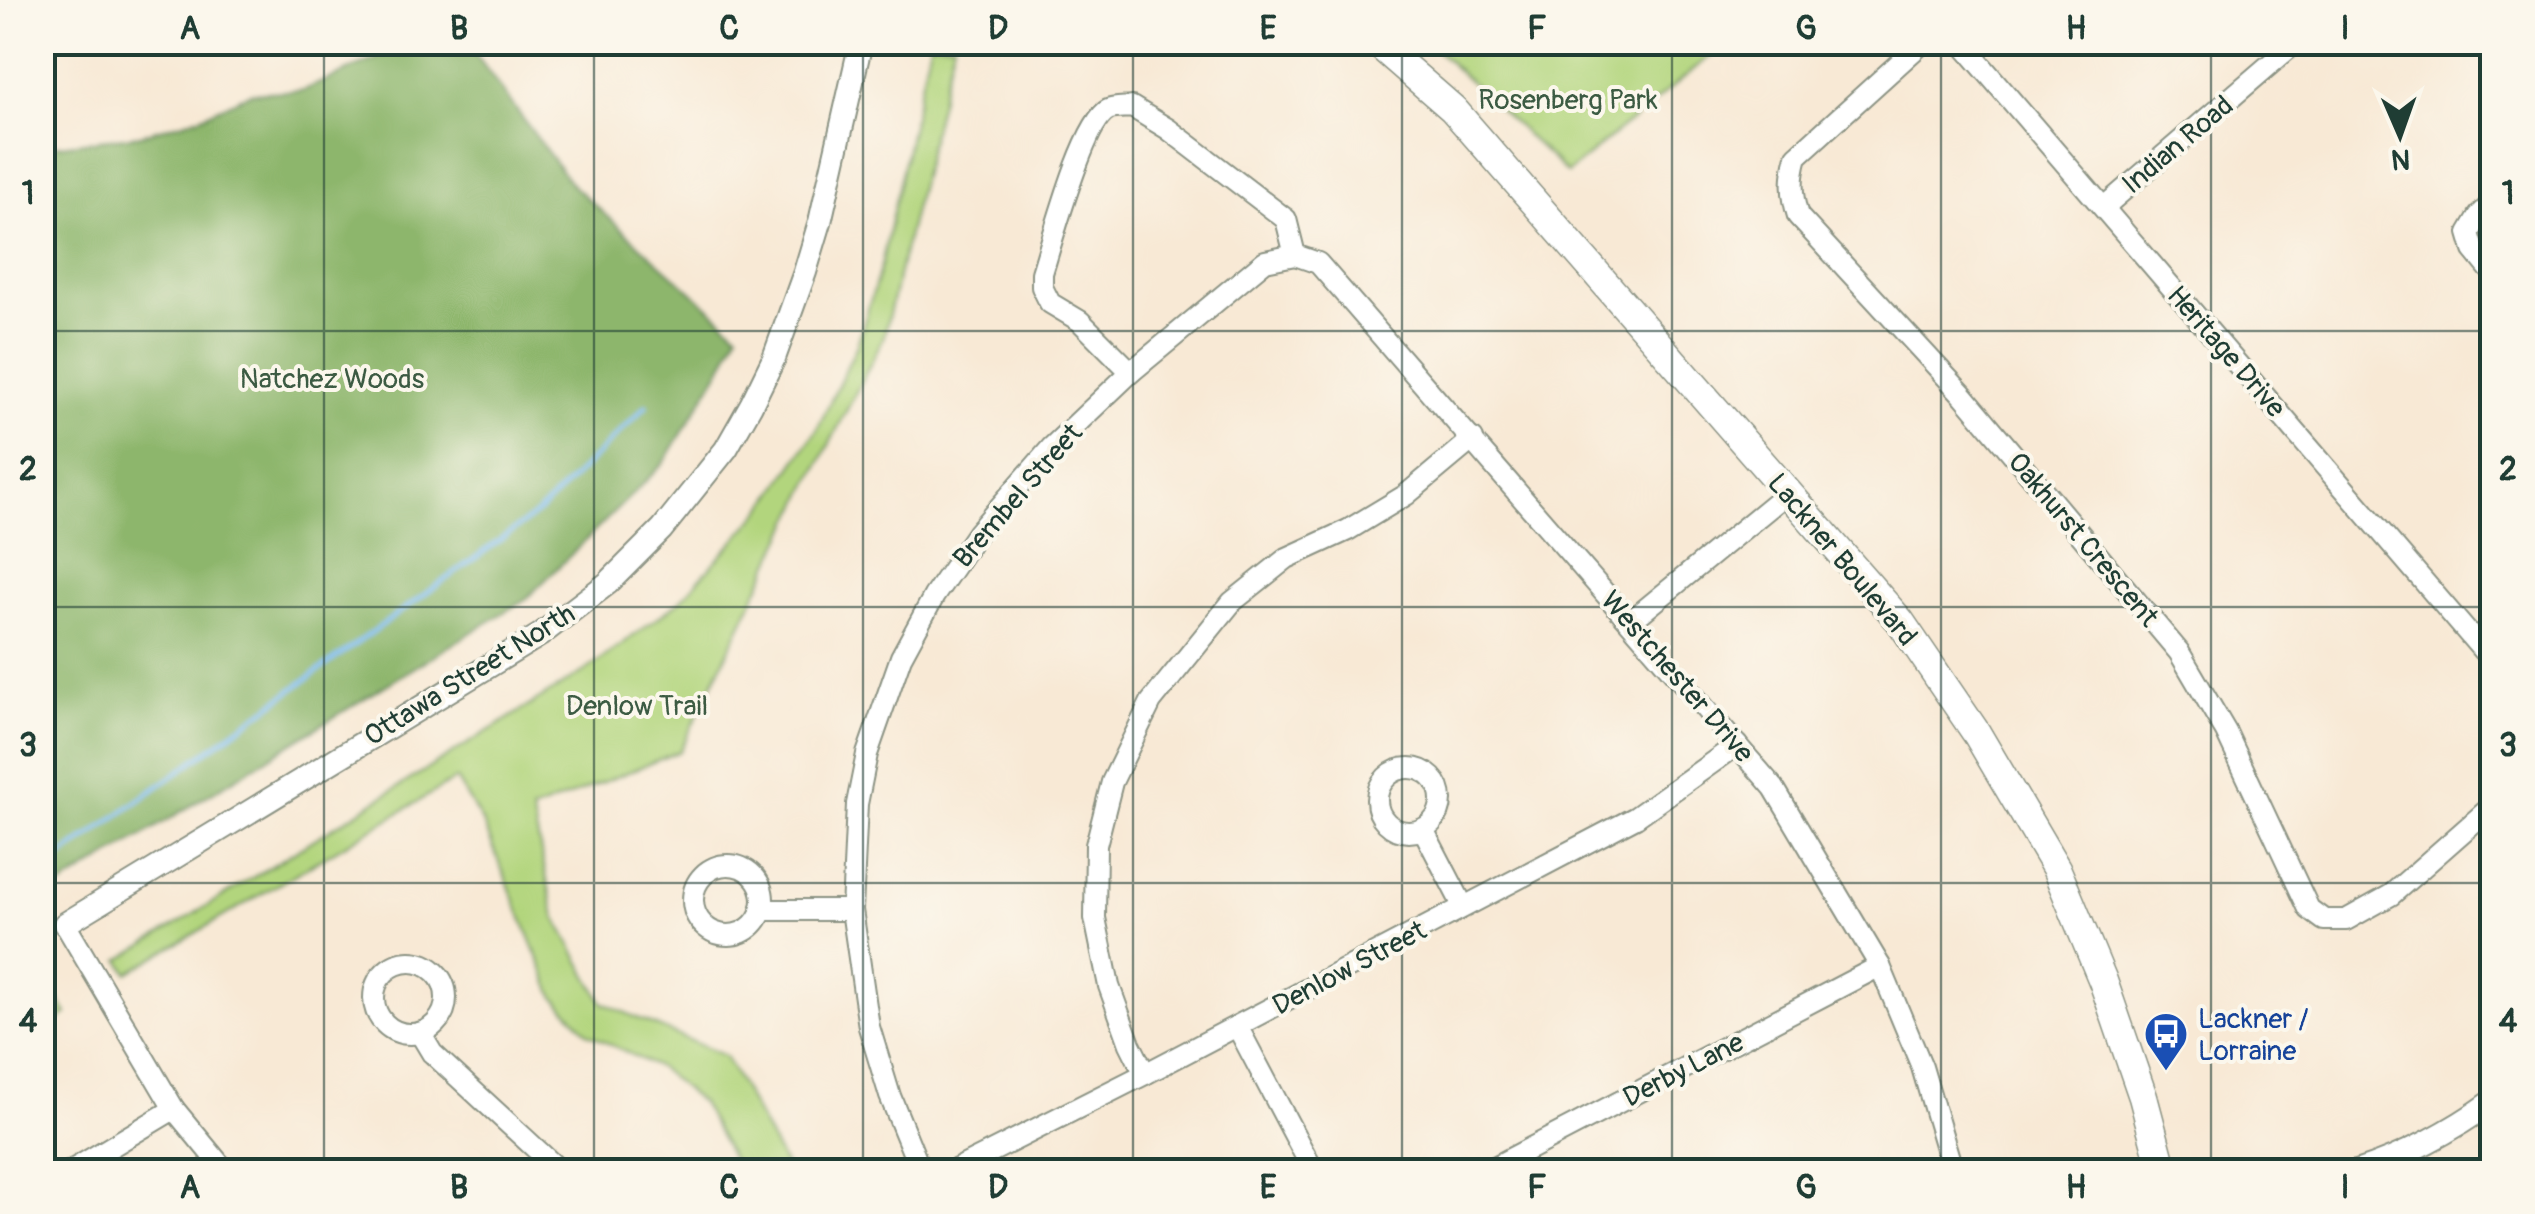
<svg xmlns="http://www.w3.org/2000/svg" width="2535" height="1214" font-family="Pangolin,sans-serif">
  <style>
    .green { fill: #b2d57d; stroke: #688958; stroke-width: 2.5 }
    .forest { fill: #8db66c; stroke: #567a50; stroke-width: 2.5 }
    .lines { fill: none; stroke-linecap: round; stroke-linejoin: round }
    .stream { stroke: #7bbbef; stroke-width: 5 }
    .minor-casing { stroke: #8c9384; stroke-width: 24 }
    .tertiary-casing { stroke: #8c9384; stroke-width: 26 }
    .secondary-casing { stroke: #8c9384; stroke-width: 31 }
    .minor { stroke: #fff; stroke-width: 20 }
    .tertiary { stroke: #fff; stroke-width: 22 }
    .secondary { stroke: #fff; stroke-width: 28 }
    .grid { fill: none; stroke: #1f3d34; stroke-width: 2.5; stroke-opacity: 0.55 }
    .labels { text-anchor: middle; stroke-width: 8; stroke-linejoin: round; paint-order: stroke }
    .park-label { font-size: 28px; fill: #3c5b43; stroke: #fbf7ec }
    .street-label { font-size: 28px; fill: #1f3d34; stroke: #fbf7ec }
    .transit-label { font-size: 28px; fill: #164399; stroke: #fbf7ec; text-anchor: start }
    .neatline { fill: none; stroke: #1f3d34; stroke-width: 4 }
    .grid-label { font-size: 32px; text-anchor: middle; font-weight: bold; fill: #1f3d34 }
  </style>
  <rect width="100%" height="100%" fill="#fbf7ec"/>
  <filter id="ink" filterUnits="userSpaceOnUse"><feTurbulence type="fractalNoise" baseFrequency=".01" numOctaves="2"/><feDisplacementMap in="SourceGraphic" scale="20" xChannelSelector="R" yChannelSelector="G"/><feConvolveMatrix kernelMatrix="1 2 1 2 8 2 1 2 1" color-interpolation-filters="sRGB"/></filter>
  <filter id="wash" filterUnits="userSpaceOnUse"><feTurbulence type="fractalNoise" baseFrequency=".0048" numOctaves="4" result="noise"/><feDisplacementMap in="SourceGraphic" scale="40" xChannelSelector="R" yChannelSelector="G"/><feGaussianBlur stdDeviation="2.25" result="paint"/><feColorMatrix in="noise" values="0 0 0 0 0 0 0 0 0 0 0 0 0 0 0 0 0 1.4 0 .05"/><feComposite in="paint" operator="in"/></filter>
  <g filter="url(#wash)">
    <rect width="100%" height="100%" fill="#f8e9d5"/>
    <g class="green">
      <polygon points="930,43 954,43 883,339 805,492 680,751 532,811 555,916 603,1003 725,1056 788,1171 739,1171 701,1103 659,1068 589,1034 554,996 483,823 456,779 128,973 120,960 588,669 679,602 762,510 817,430 857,345 881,266"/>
      <polygon points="1429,43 1726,43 1567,173"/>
      <polygon points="43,975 67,1014 43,1030 42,1030"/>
    </g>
    <polygon class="forest" points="425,43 467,43 571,184 738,333 721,369 664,463 527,598 43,897 43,147 140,135 200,117 251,93 304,90 410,44"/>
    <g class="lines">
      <polyline class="stream" points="42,870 539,512 646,406"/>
    </g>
  </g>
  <g filter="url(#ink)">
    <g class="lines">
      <defs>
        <g id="minor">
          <path d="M 1923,42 L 1797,156 C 1791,177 1791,194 1798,216 L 1964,396 L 2179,652 L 2226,732 L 2309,909 L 2324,920 L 2346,920 L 2391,895 L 2492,806"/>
          <polyline points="1961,42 2492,661"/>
          <polyline points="2492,203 2479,216 2469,233 2474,250 2492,272"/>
          <polyline points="2104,207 2296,42"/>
          <polyline points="1295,255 1318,263 1774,788 1880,966 1922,1067 1953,1172"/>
          <path d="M 1131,372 L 1080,321 L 1050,303 L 1042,287 L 1042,273 C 1052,242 1083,123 1108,110 C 1114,107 1126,108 1132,107 L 1168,129 L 1283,217 L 1286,219 L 1295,255"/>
          <polyline points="1631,621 1787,493"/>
          <circle cx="1409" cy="800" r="32"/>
          <polyline points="1423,829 1463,906"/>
          <circle cx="728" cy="900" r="35"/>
          <polyline points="761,910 852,910"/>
          <polyline points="65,924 174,1109 226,1172"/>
          <circle cx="410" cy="998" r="36"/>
          <polyline points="1237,1026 1314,1172"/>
          <polyline points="420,1033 432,1053 561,1172"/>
          <polyline points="1145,1074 1130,1044 1109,986 1095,918 1096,845 1112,782 1151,702 1232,602 1287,558 1348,530 1406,495 1473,439"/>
          <polyline points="69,1172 174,1109"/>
          <polyline points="921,1172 890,1096 869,1027 852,910 857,804 867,754 901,657 934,596 978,532 1051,448 1131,372 1265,261 1295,255"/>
          <polyline points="951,1172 1145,1074 1636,817 1737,745"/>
          <polyline points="1485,1172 1880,966"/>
        </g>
        <g id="tertiary">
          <polyline points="65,924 540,635 608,583 662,529 726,449 751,405 774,358 805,272 820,222 861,42"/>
          <path d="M 2356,1172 C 2403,1157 2452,1131 2492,1102"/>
        </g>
        <polyline id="secondary" points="1376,42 1453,109 1900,621 1977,734 2056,868 2103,981 2143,1097 2163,1172"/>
      </defs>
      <use href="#minor" class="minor-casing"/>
      <use href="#tertiary" class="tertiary-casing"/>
      <use href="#secondary" class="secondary-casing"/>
      <use href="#minor" class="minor"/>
      <use href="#tertiary" class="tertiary"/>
      <use href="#secondary" class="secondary"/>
    </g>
  </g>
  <path class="grid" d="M 324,42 L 324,1172M 594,42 L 594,1172M 863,42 L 863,1172M 1133,42 L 1133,1172M 1402,42 L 1402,1172M 1672,42 L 1672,1172M 1941,42 L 1941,1172M 2211,42 L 2211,1172M 42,331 L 2492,331M 42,607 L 2492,607M 42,883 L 2492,883"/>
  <defs>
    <symbol id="bus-pin" viewBox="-11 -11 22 30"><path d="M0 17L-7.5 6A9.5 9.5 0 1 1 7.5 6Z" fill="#1a4fb4" stroke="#fbf7ec"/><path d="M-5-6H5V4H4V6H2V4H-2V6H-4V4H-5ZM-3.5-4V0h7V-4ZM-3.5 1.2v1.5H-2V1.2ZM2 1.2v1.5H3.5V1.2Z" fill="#fff"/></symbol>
  </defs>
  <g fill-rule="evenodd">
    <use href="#bus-pin" x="2141" y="1009" width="50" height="68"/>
  </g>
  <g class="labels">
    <g class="park-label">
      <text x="1568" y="109">Rosenberg Park</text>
      <text x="332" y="388">Natchez Woods</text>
      <text x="637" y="715">Denlow Trail</text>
    </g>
    <g class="street-label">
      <text transform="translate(2177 144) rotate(-40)" y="10">Indian Road</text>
      <text transform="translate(2227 351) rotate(49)" y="10">Heritage Drive</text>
      <text transform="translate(1017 495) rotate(-49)" y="10">Brembel Street</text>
      <text transform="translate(2084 539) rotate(50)" y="10">Oakhurst Crescent</text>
      <text transform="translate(1843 559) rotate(50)" y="10">Lackner Boulevard</text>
      <text transform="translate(469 674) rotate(-32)" y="10">Ottawa Street North</text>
      <text transform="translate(1678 676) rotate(49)" y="10">Westchester Drive</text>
      <text transform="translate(1349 967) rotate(-28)" y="10">Denlow Street</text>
      <text transform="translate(1683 1069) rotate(-27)" y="10">Derby Lane</text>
    </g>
    <g class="transit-label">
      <text x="2198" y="1028">Lackner /<tspan x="2198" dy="32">Lorraine</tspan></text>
    </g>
  </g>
  <rect width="2535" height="1214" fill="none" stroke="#fbf7ec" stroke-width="110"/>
  <g transform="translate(2400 135) rotate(178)" stroke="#fbf7ec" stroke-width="8" paint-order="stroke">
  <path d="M0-8L18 38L0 25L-18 38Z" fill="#1f3d34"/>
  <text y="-15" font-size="28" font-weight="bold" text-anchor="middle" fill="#1f3d34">N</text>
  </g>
  <rect x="55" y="55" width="2425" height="1104" class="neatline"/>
  <g class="grid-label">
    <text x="190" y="39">A</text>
    <text x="459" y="39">B</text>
    <text x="729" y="39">C</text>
    <text x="998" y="39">D</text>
    <text x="1268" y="39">E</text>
    <text x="1537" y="39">F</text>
    <text x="1806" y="39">G</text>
    <text x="2076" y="39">H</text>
    <text x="2345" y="39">I</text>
    <text x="28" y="204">1</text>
    <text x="2508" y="204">1</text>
    <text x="28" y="480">2</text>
    <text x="2508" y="480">2</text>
    <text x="28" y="756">3</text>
    <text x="2508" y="756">3</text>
    <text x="28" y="1032">4</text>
    <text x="2508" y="1032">4</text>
    <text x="190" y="1198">A</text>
    <text x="459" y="1198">B</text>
    <text x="729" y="1198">C</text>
    <text x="998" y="1198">D</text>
    <text x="1268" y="1198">E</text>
    <text x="1537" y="1198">F</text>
    <text x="1806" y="1198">G</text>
    <text x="2076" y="1198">H</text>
    <text x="2345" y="1198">I</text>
  </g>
</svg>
